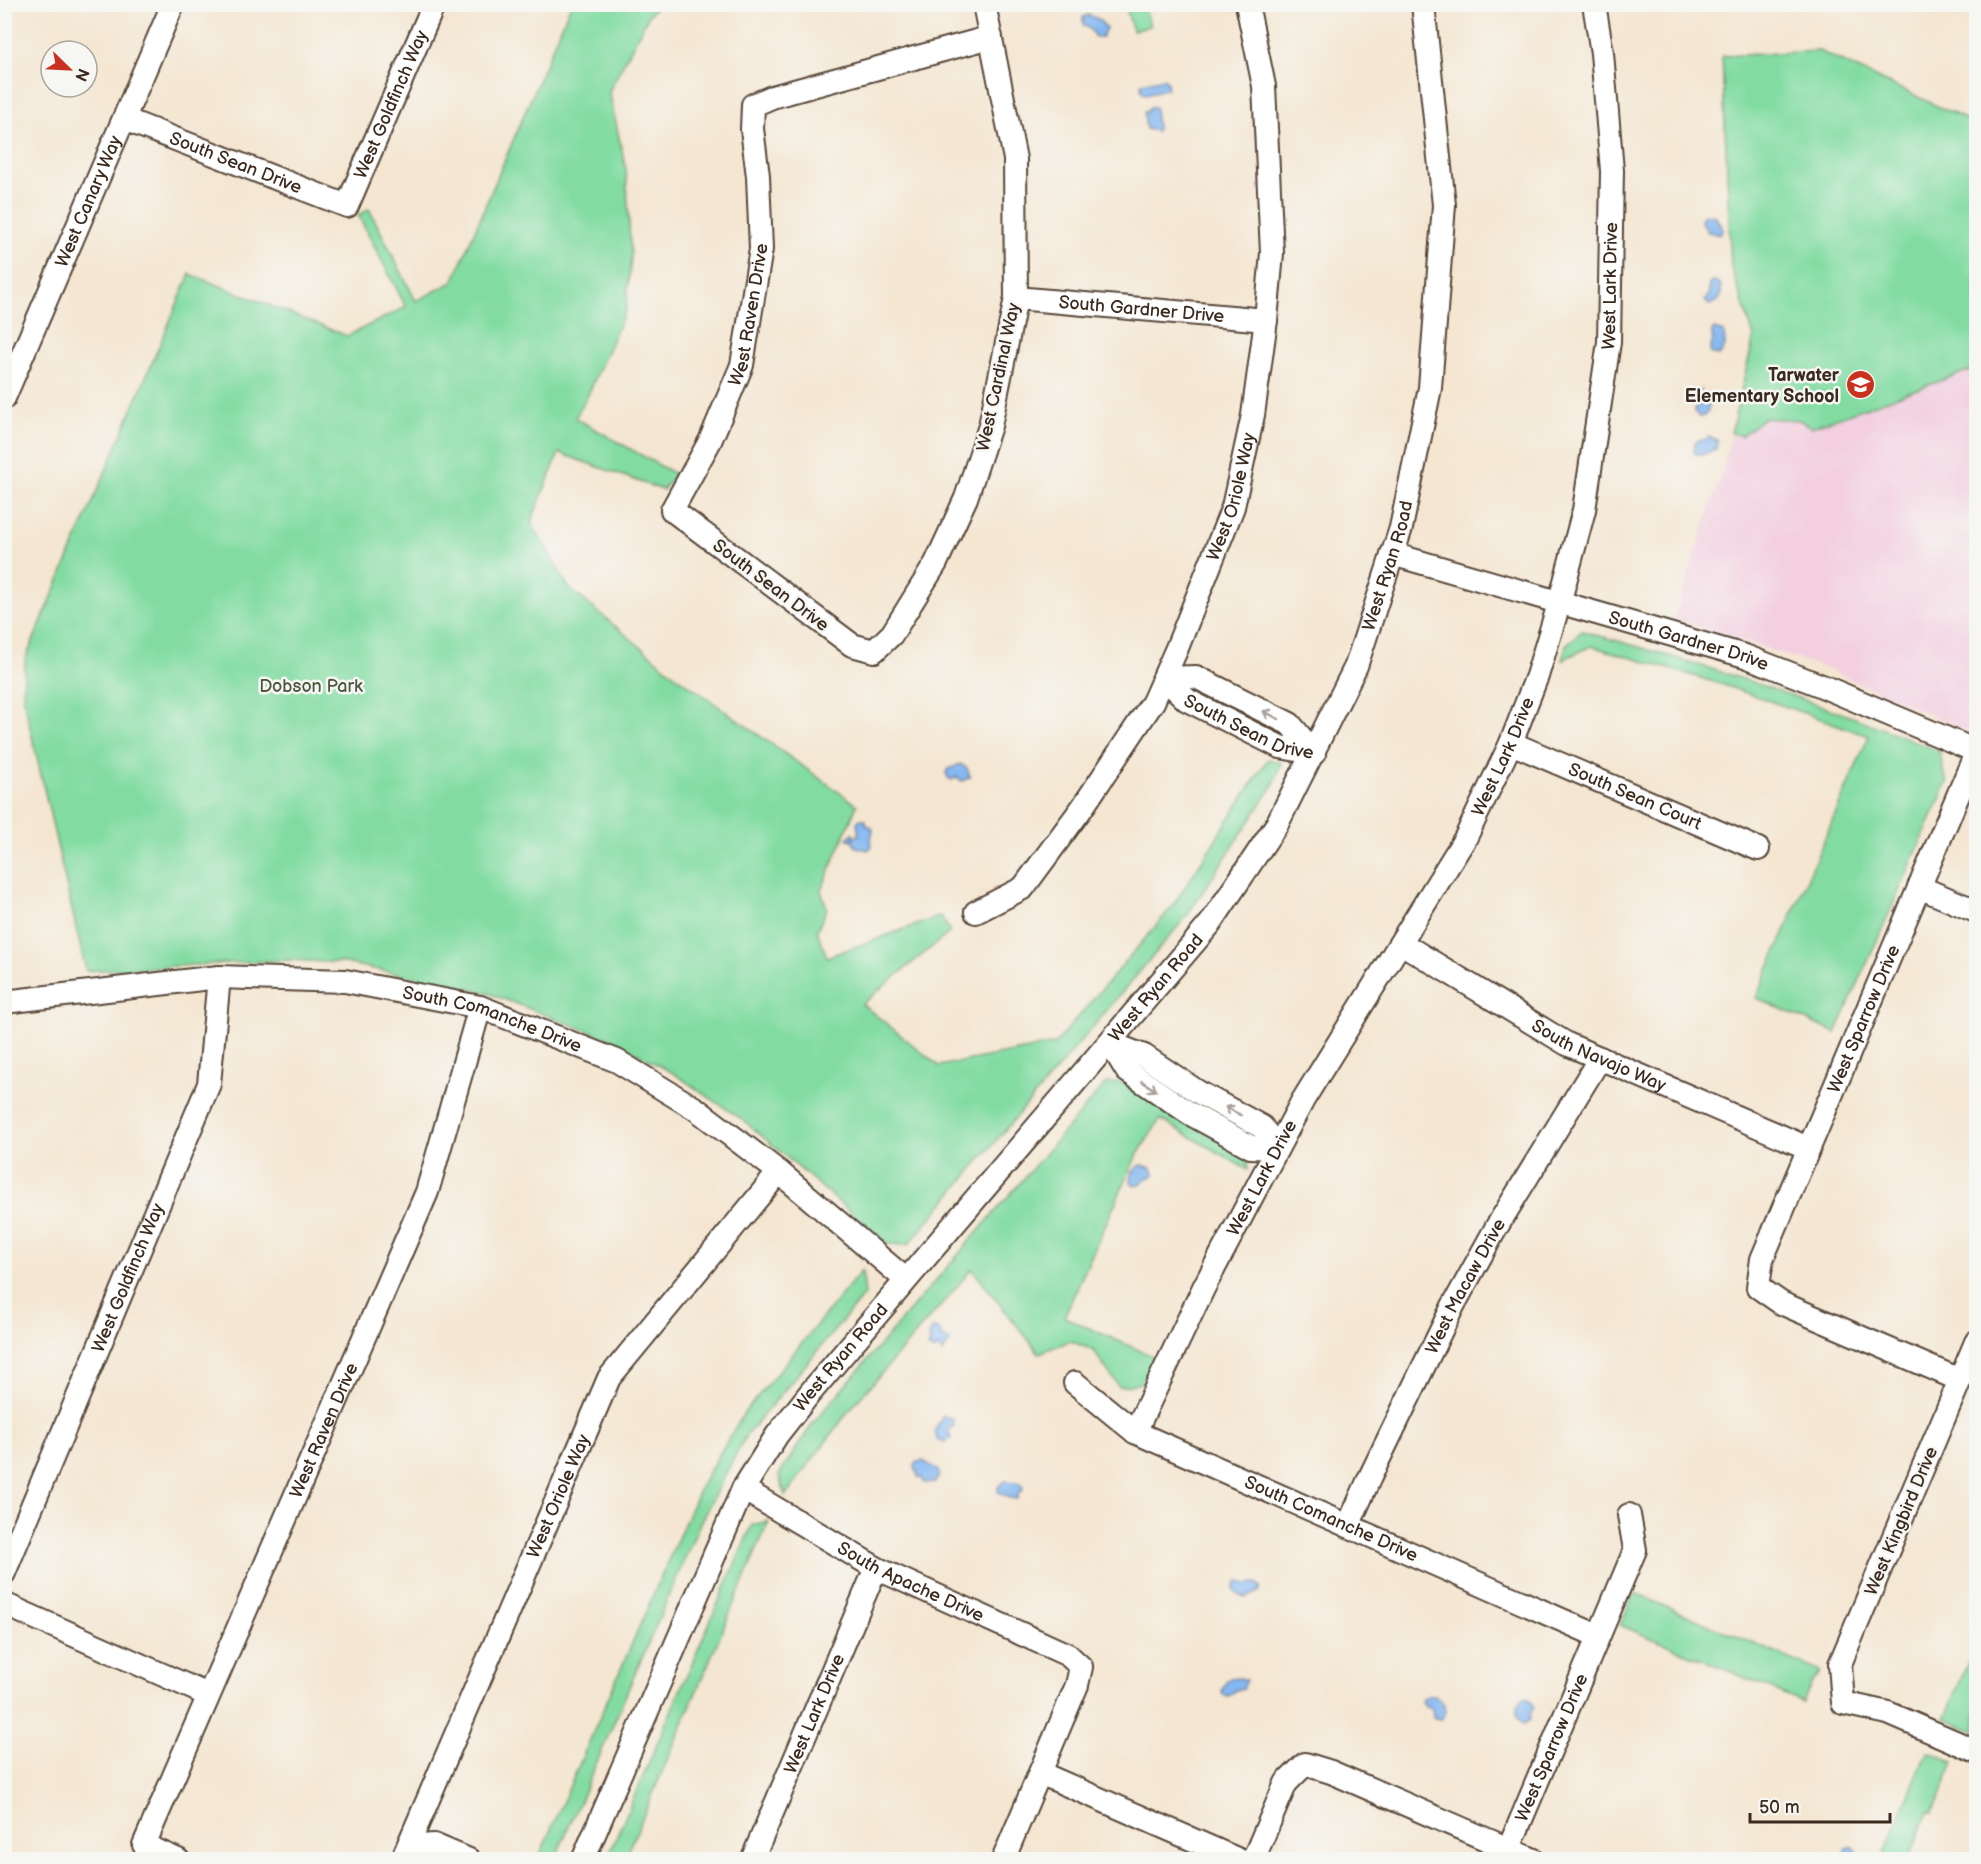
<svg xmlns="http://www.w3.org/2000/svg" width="1981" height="1864" font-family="'Balsamiq Sans',sans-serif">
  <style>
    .built { fill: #f3cfe0 }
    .green { fill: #82dca2; stroke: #5e8360; stroke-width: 1.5 }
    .water { fill: #84b8f2; stroke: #607188; stroke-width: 1.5 }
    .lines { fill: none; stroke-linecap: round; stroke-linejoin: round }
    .minor-casing { stroke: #574639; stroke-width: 26 }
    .minor { stroke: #fff; stroke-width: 22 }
    .oneway { stroke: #a79f9a }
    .labels { text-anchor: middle; stroke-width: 5; stroke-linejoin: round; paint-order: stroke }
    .street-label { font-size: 18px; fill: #3b2a1e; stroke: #f6f6f2 }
    .poi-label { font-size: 18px; font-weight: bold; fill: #3b2a1e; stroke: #f6f6f2; text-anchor: end }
    .park-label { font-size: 18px; fill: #4d563f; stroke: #f6f6f2 }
  </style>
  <rect width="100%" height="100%" fill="#f6f6f2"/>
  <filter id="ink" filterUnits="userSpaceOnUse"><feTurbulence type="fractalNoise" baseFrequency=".0167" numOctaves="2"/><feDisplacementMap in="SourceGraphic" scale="12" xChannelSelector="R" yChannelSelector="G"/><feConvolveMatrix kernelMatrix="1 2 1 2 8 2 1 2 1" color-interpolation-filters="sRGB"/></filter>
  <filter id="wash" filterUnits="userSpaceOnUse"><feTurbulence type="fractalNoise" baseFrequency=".008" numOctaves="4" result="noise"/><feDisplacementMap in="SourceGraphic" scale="24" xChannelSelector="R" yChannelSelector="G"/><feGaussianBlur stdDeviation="1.35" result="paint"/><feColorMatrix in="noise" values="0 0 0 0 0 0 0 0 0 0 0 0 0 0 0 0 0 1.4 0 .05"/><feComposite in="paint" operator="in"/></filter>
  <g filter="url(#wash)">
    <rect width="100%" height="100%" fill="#f4e6d1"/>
    <polygon class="built" points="1819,51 1976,124 1976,735 1823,667 1674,619 1723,469 1754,337 1731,267 1722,56"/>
    <g class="green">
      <polygon points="571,4 660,5 650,13 609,91 626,169 631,258 626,309 587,397 575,418 675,474 663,490 559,453 531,522 569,588 676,676 857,805 821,891 827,908 817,931 827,957 941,916 950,932 862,1004 939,1066 1055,1044 1172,907 1268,759 1281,763 1273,786 1186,917 908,1245 888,1244 744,1121 673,1073 617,1042 485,992 345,963 289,960 86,971 23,697 25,660 190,274 347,336 406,307 358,215 369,209 416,301 453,282"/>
      <polygon points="1125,5 1144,5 1150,26 1133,31"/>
      <polygon points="1819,51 1976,124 1976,368 1812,427 1799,420 1764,418 1741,436 1731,433 1754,337 1731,267 1722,56"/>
      <path d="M 1582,631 C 1703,664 1823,703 1939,751 L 1947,783 L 1836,1033 L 1756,998 L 1869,736 L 1724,685 L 1591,646 L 1562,660 L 1566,645 Z"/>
      <polygon points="1130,1082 1246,1153 1248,1170 1160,1119 1136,1157 1064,1317 1155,1357 1142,1383 1119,1387 1093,1350 1070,1341 1039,1353 972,1269 848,1412 785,1496 779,1475 813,1423 1106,1083"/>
      <polygon points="862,1270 865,1294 745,1437 701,1521 555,1859 538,1859 702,1483 744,1413"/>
      <polygon points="769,1521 625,1859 607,1859 752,1525"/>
      <polygon points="1634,1593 1821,1672 1811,1684 1803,1702 1620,1625"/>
      <polygon points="1976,1642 1976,1732 1945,1719"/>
      <polygon points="1927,1751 1954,1762 1933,1813 1929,1812 1908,1859 1882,1859"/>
    </g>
    <g class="water">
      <polygon points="1088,15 1098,19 1106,28 1102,37 1095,37 1090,29 1083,25 1083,17"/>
      <polygon points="1164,78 1168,83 1167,89 1145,94 1142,93 1141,86 1142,83"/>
      <polygon points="1155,107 1157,128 1156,131 1146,129 1144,112 1148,111 1149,108"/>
      <polygon points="1706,214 1715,216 1723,229 1719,234 1708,232 1701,221 1702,217"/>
      <polygon points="1714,281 1719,283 1721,286 1721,296 1719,300 1709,305 1705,301 1709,295 1709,284"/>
      <polygon points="1714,329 1724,332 1725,346 1720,355 1712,354 1710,352 1713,339 1712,337 1712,331"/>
      <polygon points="1700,390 1703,395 1708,393 1711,398 1710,401 1707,400 1706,402 1708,403 1708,411 1704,416 1699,417 1694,411 1699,405 1697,399 1694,396"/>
      <polygon points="1708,437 1715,439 1718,441 1716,449 1702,455 1694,453 1695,443 1700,439 1705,440"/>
      <polygon points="960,764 967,768 970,777 962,781 957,777 952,780 948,778 946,773 947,770"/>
      <polygon points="860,819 866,820 866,825 870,826 873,830 871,839 872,846 868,850 856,847 853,842 853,838 851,840 847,838 853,833 854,837 859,835 857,822"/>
      <polygon points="1142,1165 1152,1168 1154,1174 1151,1177 1146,1178 1140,1185 1134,1185 1131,1181 1132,1174 1137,1167"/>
      <polygon points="932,1329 937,1329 940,1331 942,1337 951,1341 942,1353 938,1347 934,1351 928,1347 930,1343 929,1334"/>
      <polygon points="943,1416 948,1419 953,1419 954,1426 948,1430 951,1438 947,1442 937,1440 935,1430"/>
      <polygon points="923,1461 938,1470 939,1476 935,1482 924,1483 922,1478 918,1477 915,1466 917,1462"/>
      <polygon points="1005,1481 1021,1483 1023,1489 1021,1492 1018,1494 1018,1499 1009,1498 998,1492 998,1487"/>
      <polygon points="1240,1581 1246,1584 1256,1583 1260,1586 1260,1590 1257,1593 1245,1598 1237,1594 1234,1590 1237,1582"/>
      <polygon points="1240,1678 1246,1680 1244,1688 1236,1690 1229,1696 1223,1695 1222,1690 1228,1679"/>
      <polygon points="1431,1695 1435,1695 1444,1704 1445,1713 1442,1719 1434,1718 1431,1708 1426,1707 1422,1703 1423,1698"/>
      <path d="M 1524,1697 L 1529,1698 L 1534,1707 L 1530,1715 L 1530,1720 L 1524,1724 C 1515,1717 1516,1705 1524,1697 Z"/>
      <path d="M 1852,1846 C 1857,1849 1858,1855 1862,1859 L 1844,1859 L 1845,1849 Z"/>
    </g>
  </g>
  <g filter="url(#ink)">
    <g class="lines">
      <defs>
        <g id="minor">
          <path id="s1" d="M 984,4 L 1015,159 L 1016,298 L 990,426 L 966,498 L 936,563 L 892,634 L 874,651 L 852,645 L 672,510 L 710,441 L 742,365 L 761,249 L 758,176 L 752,129 L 753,105 L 772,97 L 991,37"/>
          <path id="s2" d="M 124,119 L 347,206 L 434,4"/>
          <path id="s3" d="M 1016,298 L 1266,320"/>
          <path id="s4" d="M 4,398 L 173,4"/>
          <path id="s5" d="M 1392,554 L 1745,656 L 1822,686 L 1976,751"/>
          <polyline points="1164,678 1196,677 1290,724 1314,753"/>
          <path id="s6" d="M 1164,678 L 1187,700 L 1280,747 L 1314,753"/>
          <path id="s7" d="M 1511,743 L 1758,849"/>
          <polyline points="1919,887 1976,911"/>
          <path id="s8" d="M 976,912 L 1023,888 L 1082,808 L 1153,702 L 1177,648 L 1233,507 L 1253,415 L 1266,320 L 1272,253 L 1264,86 L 1247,4"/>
          <path id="s9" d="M 1401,943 L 1567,1044 L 1808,1148"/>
          <path id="s10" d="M 4,1002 L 219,977 L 345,981 L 480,1007 L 617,1061 L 696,1109 L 779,1172 L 905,1279"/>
          <polyline points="1110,1043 1127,1071 1189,1113 1251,1147 1277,1148"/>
          <polyline points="1110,1043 1144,1056 1198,1092 1262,1127 1277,1148"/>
          <polyline points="1976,1342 1840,1664 1843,1703 1888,1713 1976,1751"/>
          <path id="s11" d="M 1960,1380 L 1781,1303 L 1758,1287 L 1762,1259 L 1976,753"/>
          <path id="s12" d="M 1075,1383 L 1135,1432 L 1598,1636"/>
          <path id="s13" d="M 1135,1432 L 1204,1287 L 1303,1100 L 1466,837 L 1511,743 L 1537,676 L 1559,604 L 1584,510 L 1609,342 L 1612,171 L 1602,53 L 1594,4"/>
          <path id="s14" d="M 743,1489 L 876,1568 L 1068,1655 L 1081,1667 L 1077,1685 L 1003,1860"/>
          <path id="s15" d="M 1348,1526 L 1370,1477 L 1453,1306 L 1496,1228 L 1600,1058"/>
          <path id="s16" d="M 4,1573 L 209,1084 L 219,977"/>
          <polyline points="4,1604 208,1695"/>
          <polyline points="1040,1773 1239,1860"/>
          <polyline points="408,1847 434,1845 469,1860"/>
          <path id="s17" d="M 178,1860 L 144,1845 L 427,1192 L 480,1007"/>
          <path id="s18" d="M 402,1860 L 609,1378 L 779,1172"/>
          <path id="s19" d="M 583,1860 L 743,1489 L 777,1435 L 810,1393 L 1210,924 L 1277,824 L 1356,666 L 1401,528 L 1430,388 L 1444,205 L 1423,4"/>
          <path id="s20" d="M 752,1860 L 876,1568"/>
          <polyline points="1253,1860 1286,1783 1305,1764 1331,1772 1534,1860"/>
          <path id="s21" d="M 1504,1860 L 1635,1550 L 1629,1515"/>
        </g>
      </defs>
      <use href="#minor" class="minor-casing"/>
      <use href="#minor" class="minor"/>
    </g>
    <defs><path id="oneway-shaft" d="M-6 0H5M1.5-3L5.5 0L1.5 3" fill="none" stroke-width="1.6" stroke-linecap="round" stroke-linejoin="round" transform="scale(1.5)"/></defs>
    <g class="oneway">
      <use href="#oneway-shaft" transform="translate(1271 715) rotate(-153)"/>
      <use href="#oneway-shaft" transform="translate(1149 1086) rotate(34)"/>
      <use href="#oneway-shaft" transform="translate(1233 1111) rotate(-151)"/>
    </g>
  </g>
  <defs>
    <symbol id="school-disc" viewBox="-11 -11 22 22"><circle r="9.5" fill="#c8321e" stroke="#f6f6f2"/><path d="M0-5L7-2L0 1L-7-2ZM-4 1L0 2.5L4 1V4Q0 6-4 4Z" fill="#fff"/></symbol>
  </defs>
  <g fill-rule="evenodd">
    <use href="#school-disc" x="1844" y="368" width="33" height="33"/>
  </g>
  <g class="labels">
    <g class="street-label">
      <text dy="6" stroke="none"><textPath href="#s2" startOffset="350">West Goldfinch Way</textPath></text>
      <text dy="6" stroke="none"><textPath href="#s2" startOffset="120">South Sean Drive</textPath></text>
      <text dy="6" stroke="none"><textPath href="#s4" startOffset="214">West Canary Way</textPath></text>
      <text dy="6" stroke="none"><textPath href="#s13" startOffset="1256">West Lark Drive</textPath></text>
      <text dy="6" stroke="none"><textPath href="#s3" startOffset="126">South Gardner Drive</textPath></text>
      <text dy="6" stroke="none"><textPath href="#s1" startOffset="1143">West Raven Drive</textPath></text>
      <text transform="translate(998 377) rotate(-78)" y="6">West Cardinal Way</text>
      <text dy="6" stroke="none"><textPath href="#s8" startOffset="500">West Oriole Way</textPath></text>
      <text dy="6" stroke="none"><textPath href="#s19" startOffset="1540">West Ryan Road</textPath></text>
      <text transform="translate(771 585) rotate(37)" y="6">South Sean Drive</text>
      <text dy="6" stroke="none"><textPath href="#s5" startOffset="309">South Gardner Drive</textPath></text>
      <text dy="6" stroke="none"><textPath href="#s6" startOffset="100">South Sean Drive</textPath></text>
      <text dy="6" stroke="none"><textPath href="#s13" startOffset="770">West Lark Drive</textPath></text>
      <text dy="6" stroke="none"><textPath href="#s7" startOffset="135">South Sean Court</textPath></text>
      <text dy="6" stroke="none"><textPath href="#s19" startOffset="1054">West Ryan Road</textPath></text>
      <text dy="6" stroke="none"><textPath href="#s11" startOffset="512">West Sparrow Drive</textPath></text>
      <text dy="6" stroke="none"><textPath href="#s10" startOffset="495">South Comanche Drive</textPath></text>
      <text dy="6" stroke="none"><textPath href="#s9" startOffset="228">South Navajo Way</textPath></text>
      <text dy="6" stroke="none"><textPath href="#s13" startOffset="284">West Lark Drive</textPath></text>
      <text dy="6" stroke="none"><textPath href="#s16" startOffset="320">West Goldfinch Way</textPath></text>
      <text dy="6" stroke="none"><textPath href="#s15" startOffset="267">West Macaw Drive</textPath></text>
      <text dy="6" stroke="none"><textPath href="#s19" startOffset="568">West Ryan Road</textPath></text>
      <text dy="6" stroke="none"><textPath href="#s17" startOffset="489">West Raven Drive</textPath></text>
      <text dy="6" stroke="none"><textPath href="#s18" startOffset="396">West Oriole Way</textPath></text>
      <text dy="6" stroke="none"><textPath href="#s12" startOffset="292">South Comanche Drive</textPath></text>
      <text transform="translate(1901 1521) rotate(-67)" y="6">West Kingbird Drive</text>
      <text dy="6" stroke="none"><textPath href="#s14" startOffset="192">South Apache Drive</textPath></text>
      <text dy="6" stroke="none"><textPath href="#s20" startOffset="159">West Lark Drive</textPath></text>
      <text dy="6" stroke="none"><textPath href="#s21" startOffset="122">West Sparrow Drive</textPath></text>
    </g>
    <g class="poi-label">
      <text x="1839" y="381">Tarwater<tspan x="1839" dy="21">Elementary School</tspan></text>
    </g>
    <g class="park-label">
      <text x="311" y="692">Dobson Park</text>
    </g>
  </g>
  <rect width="1981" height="1864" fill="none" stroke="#f6f6f2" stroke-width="24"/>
  <g transform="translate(69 69) rotate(114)"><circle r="28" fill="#f6f6f2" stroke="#aba49d" stroke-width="1.5"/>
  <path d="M0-4.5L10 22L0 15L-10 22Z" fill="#c8321e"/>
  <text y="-9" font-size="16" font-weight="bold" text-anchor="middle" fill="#3b2a1e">N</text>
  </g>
  <path d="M1750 1813v9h140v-9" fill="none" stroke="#3b2a1e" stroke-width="3"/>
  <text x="1759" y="1813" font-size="18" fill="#3b2a1e" stroke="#f6f6f2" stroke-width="4.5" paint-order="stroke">50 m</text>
</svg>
